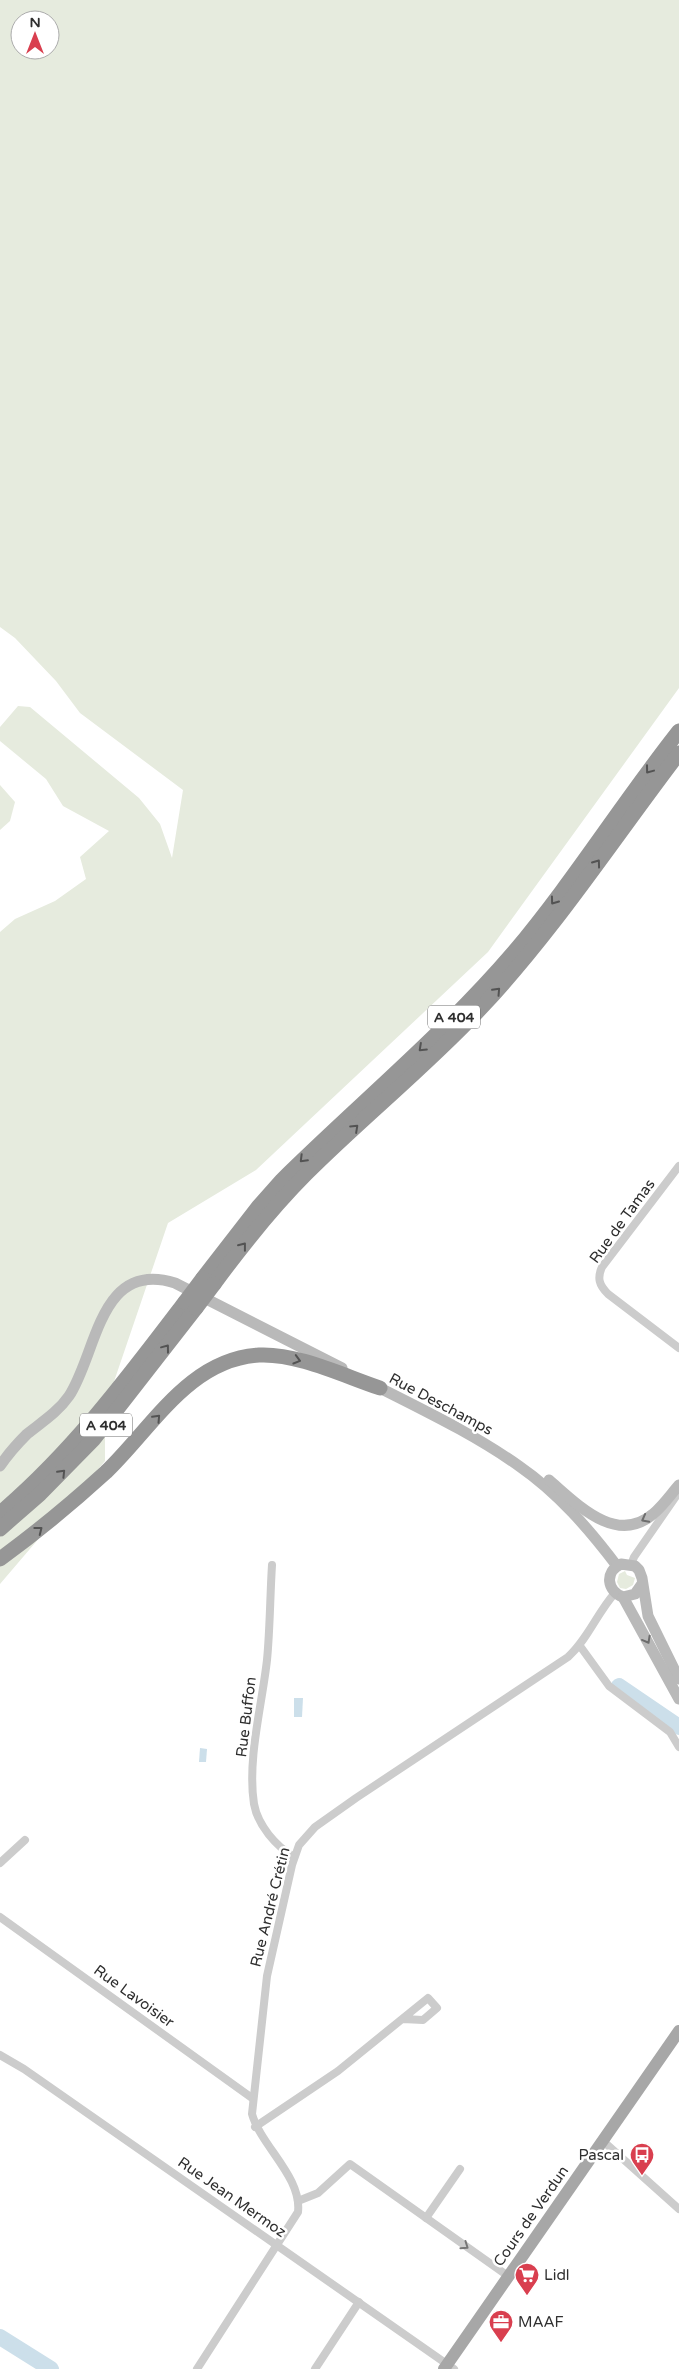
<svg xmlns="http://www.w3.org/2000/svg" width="679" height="2369" font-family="'Varela Round',sans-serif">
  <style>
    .green { fill: #e6ebde; fill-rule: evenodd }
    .water { fill: #ccdfea }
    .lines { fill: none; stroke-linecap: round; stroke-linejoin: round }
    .river { stroke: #ccdfea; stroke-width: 16 }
    .street { stroke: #ccc; stroke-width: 8 }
    .secondary { stroke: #b9b9b9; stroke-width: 11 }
    .primary { stroke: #a7a7a7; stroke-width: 12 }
    .highway { stroke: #969696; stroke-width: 15 }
    .highway-bridge { stroke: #969696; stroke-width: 15 }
    .oneway { stroke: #535353 }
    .oneway2 { stroke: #6d6d6d }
    .oneway3 { stroke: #767676 }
    .labels { text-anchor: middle; stroke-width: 5; stroke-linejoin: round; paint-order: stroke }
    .shield { fill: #fff; stroke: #6d6d6d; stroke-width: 1 }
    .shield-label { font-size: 14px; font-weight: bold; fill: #2f2f2f }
    .street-label { font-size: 15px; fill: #2f2f2f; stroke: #fff }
    .poi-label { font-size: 15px; fill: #2f2f2f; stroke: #fff; text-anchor: start }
  </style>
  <rect width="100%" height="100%" fill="#fff"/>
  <g class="green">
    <path d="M 0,0 L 679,0 L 679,688 L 488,952 L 256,1170 L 168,1223 L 105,1408 L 105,1461 L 0,1584 L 0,932 L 15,919 L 55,901 L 86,879 L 80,857 L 109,831 L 63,806 L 46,779 L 0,741 L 0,727 L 18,706 L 30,707 L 139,798 L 160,824 L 172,858 L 183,790 L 80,713 L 56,681 L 15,638 L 0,627 ZM 20,20 L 50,20 L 50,50 L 20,50 Z"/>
    <polygon points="0,785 15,802 10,821 0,830"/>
    <polygon points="625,1571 627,1575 635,1578 633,1585 626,1589 620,1588 617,1582 619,1574"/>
  </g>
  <g class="water">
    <polygon points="294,1698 303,1698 302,1717 294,1717"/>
    <polygon points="200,1748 207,1749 206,1762 199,1762"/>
  </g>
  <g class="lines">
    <g class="river">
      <polyline points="619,1686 679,1727"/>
      <polyline points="0,2337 51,2369"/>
    </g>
    <g class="street">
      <path d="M 679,1166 L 602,1267 C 597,1278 599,1285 608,1294 L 679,1348"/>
      <path d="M 272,1565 C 270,1597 270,1629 267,1660 C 262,1705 247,1760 254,1804 C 258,1826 276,1846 294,1857"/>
      <polyline points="631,1565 634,1557 679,1492"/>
      <polyline points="580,1646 609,1686 670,1732 679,1747"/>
      <polyline points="0,1863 25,1840"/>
      <polyline points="0,1917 252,2098"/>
      <polyline points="0,2055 24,2069 454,2369"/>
      <polyline points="255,2127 338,2071 428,1998 437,2008 423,2020 403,2019"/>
      <polyline points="603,2141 679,2209"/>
      <polyline points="298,2201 318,2193 350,2164 508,2276"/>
      <polyline points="426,2218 460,2169"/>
      <path d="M 197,2369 L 298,2212 C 302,2177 261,2146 252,2114 L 267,1976 L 292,1865 L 299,1845 L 315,1827 L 356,1798 L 568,1657 C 588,1639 597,1613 615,1593"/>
      <polyline points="315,2369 359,2302"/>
    </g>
    <g class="secondary">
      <path d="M 374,1385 C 423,1410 474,1434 519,1466 C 558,1493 589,1529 617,1566"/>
      <path d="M 0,1466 C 8,1454 17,1444 27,1434 C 42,1422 58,1412 69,1396 C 97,1354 99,1259 175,1283 L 342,1368"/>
      <path d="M 549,1480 C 576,1503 616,1546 653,1514 C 663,1506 671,1494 679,1485"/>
      <path d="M 642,1584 L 635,1594 L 623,1597 C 607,1591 604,1572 621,1564 L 635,1566 L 639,1570 L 642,1578 L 648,1616 L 679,1679"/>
      <polyline points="623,1597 679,1699"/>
    </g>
    <polyline class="primary" points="444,2369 679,2031"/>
    <g class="highway">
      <path d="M 203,1278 L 258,1207 L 282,1180 C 359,1104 443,1035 514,952 C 573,882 622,803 679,731"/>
      <path d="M 214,1284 C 242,1246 272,1208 306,1174 C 363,1117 427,1066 482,1007 C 555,929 614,838 679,753"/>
      <path d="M 0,1513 C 72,1452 128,1377 185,1302"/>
      <polyline points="0,1529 40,1494 94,1439 196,1308"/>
      <path d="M 0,1559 C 37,1532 72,1503 106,1472 C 152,1428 189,1359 259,1355 C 297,1353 344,1376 380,1388"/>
    </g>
    <g class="highway-bridge">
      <polyline points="185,1302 203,1278"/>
      <polyline points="196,1308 214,1284"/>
    </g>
  </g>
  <defs><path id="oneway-chevron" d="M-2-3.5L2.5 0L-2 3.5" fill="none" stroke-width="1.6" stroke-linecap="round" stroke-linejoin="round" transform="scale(1.25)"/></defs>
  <g class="oneway">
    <use href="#oneway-chevron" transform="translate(649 770) rotate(127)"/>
    <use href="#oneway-chevron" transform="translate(597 863) rotate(-54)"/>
    <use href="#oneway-chevron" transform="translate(554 901) rotate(126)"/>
    <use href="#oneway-chevron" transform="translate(497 991) rotate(-47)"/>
    <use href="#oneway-chevron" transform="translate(422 1048) rotate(137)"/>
    <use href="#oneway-chevron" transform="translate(355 1128) rotate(-43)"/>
    <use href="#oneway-chevron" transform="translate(303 1159) rotate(135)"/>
    <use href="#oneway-chevron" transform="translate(243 1246) rotate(-52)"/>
    <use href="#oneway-chevron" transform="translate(166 1348) rotate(-53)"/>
    <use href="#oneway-chevron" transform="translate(297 1360) rotate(16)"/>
    <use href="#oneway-chevron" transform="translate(157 1418) rotate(-47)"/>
    <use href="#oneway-chevron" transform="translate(62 1473) rotate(-46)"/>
    <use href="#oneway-chevron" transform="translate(39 1530) rotate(-38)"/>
  </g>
  <g class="oneway2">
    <use href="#oneway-chevron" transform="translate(645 1519) rotate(152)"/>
    <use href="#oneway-chevron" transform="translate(647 1640) rotate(61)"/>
  </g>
  <use class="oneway3" href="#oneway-chevron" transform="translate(465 2246) rotate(35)"/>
  <defs>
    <symbol id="bus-pin" viewBox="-11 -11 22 30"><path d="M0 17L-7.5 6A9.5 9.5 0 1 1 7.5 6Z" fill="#d93f4f" stroke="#fff"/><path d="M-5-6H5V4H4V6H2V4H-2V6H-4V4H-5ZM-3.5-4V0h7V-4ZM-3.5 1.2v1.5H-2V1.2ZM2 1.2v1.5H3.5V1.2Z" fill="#fff"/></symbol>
    <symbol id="supermarket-pin" viewBox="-11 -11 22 30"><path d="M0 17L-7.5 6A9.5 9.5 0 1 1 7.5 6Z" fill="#d93f4f" stroke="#fff"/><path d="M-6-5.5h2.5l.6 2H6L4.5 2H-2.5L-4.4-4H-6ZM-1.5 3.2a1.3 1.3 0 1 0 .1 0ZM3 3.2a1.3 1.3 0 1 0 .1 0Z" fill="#fff"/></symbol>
    <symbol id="office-pin" viewBox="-11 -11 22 30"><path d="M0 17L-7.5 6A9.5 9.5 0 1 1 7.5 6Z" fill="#d93f4f" stroke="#fff"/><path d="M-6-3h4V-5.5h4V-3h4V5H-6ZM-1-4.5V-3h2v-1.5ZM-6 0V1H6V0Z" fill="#fff"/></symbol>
  </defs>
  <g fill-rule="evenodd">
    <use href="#bus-pin" x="628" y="2141" width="28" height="38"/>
    <use href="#supermarket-pin" x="513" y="2261" width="28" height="38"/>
    <use href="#office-pin" x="487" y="2308" width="28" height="38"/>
  </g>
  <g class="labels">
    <g class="shield">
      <rect x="428" y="1005.5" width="52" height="23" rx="4"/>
      <rect x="80" y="1413.5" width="52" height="23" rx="4"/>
    </g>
    <g class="shield-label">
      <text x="454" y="1022">A 404</text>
      <text x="106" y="1430">A 404</text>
    </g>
    <g class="street-label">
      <text transform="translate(622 1221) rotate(-54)" y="5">Rue de Tamas</text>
      <text transform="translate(441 1404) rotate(28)" y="5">Rue Deschamps</text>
      <text transform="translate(246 1717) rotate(-83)" y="5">Rue Buffon</text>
      <text transform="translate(270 1907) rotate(-76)" y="5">Rue André Crétin</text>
      <text transform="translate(134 1996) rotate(36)" y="5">Rue Lavoisier</text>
      <text transform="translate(232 2197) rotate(35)" y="5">Rue Jean Mermoz</text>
      <text transform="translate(531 2216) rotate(-55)" y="5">Cours de Verdun</text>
    </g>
    <g class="poi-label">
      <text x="624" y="2160" text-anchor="end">Pascal</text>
      <text x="544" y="2280">Lidl</text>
      <text x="518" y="2327">MAAF</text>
    </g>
  </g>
  <g transform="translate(35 35)"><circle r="24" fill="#ffffff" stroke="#acacac"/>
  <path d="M0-4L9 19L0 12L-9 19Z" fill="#d93f4f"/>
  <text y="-8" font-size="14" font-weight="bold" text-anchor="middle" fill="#2f2f2f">N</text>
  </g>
</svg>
